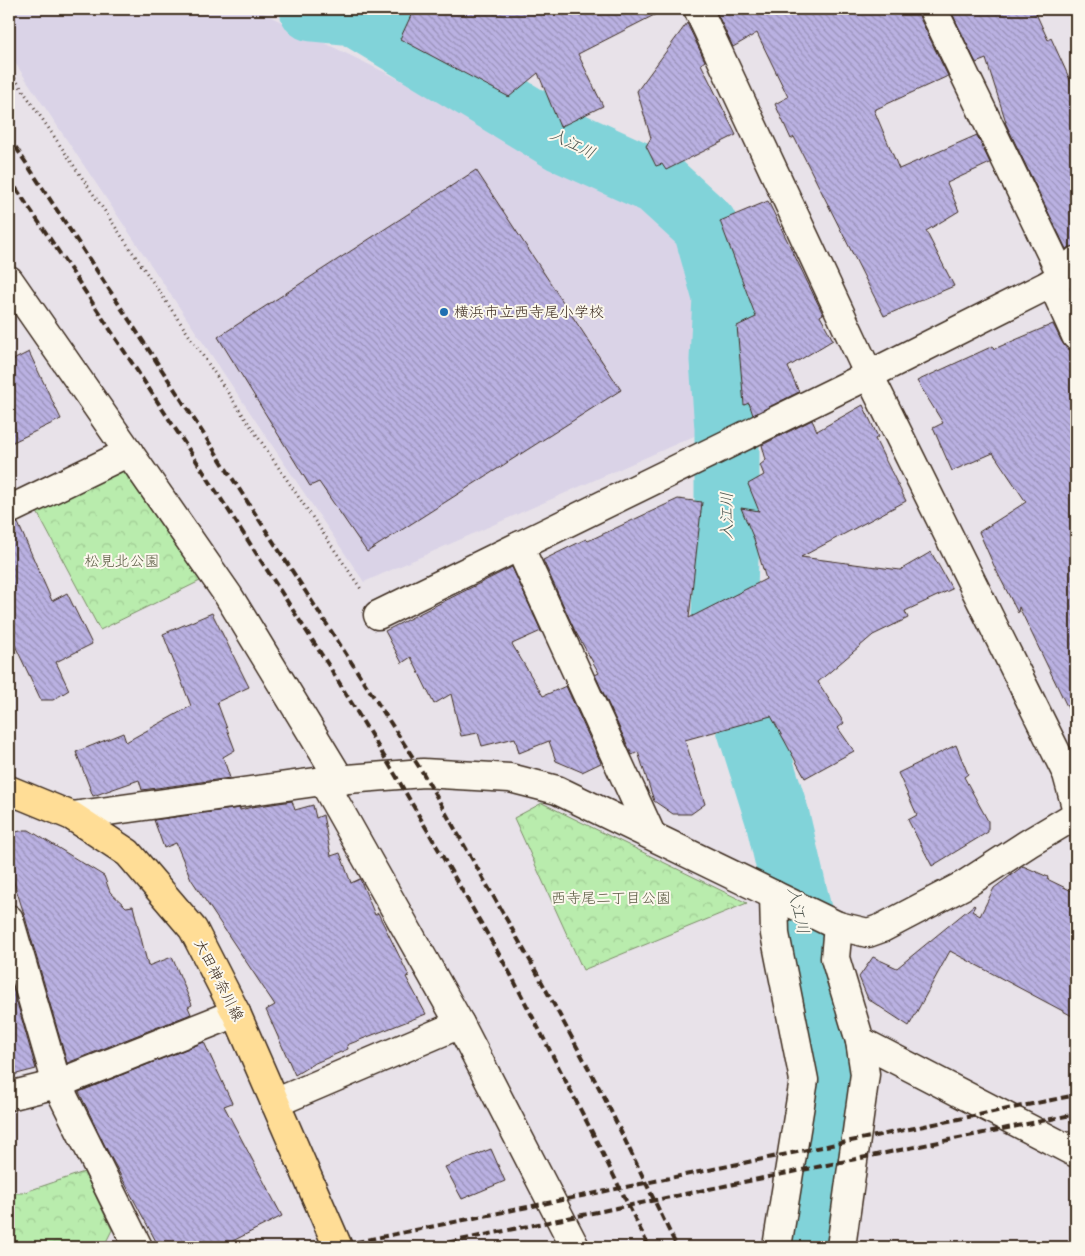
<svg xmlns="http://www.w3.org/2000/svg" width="1085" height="1256" font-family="'Gochi Hand','Klee One',sans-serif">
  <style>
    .built { fill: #dad3e7 }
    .park { fill: url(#park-crowns); stroke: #7a8b66 }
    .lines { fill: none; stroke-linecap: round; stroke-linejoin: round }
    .river { stroke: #81d3d9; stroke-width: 65 }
    .building { fill: url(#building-back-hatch); stroke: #3b2a1e }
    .minor-casing { stroke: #3b2a1e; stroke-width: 31 }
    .major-casing { stroke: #3b2a1e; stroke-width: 31 }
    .path { stroke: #3b2a1e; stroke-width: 3; stroke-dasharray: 1 4; stroke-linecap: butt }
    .minor { stroke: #fbf7ec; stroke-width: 28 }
    .major { stroke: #ffdd96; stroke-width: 28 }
    .rail { stroke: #3b2a1e; stroke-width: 4; stroke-dasharray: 8 4; stroke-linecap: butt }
    .poi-dot { fill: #1f6fb2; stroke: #fbf7ec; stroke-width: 2 }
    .labels { text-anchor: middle; stroke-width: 4; stroke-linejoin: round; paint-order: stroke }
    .poi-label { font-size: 15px; fill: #3b2a1e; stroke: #fbf7ec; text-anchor: start }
    .park-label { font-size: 15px; fill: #5a5a42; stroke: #fbf7ec }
    .street-label { font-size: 15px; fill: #3b2a1e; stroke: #fbf7ec }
    .water-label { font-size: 16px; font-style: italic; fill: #4c544d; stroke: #fbf7ec }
  </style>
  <defs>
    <pattern id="park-crowns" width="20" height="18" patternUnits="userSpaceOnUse" patternTransform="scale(1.25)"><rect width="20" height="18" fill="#b9ecad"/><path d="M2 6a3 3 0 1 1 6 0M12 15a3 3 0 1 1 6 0" fill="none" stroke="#a0cb94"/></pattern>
    <pattern id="building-back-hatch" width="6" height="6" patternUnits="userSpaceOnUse" patternTransform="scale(1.25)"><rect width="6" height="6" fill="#bab1e2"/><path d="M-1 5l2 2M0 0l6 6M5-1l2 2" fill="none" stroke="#9890b7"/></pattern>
  </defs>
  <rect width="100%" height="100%" fill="#e8e2e9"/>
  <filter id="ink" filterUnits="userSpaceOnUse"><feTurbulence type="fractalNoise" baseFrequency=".02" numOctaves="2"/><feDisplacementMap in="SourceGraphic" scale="10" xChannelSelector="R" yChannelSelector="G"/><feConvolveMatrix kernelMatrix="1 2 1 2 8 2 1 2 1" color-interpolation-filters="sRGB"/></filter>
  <g filter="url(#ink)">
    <polygon class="built" points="9,9 255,9 661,207 692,240 704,282 710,342 701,433 364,582 9,54"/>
    <g class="park">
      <polygon points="122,469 200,581 100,630 37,512"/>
      <polygon points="542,803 747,903 583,970 514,818"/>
      <polygon points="84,1172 112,1230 104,1246 9,1247 9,1193 22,1193"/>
    </g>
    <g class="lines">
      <polyline class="river" points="312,9 353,13 563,140 658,183 705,226 725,297 722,360 727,428 727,533 723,644 777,816 811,962 832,1089 813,1247"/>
    </g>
    <g class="building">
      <polygon points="414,9 666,9 578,54 603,106 560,127 538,73 509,97 400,39"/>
      <polygon points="715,9 918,9 919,16 948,76 874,110 899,169 977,135 990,163 947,183 959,211 926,231 954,286 884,316 794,137 791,139 775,104 788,97 757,33 733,47"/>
      <polygon points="950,9 1034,9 1048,40 1051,38 1076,93 1076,246 1066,249 1005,122 1006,122 986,59 976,63"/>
      <polygon points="687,23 705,61 701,64 736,135 666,170 662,164 656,166 646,146 651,138 637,91"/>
      <polygon points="476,170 621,390 367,552 319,482 310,486 218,337"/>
      <polygon points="768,201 823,314 820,316 833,340 788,367 799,392 753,415 749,403 744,405 737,326 756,317 720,221"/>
      <polygon points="1053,324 1062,342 1067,348 1076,351 1076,725 1019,607 1018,613 995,568 979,532 1026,502 993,453 952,471 933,428 943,423 917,381 993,346 994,349"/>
      <polygon points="29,352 61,419 9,444 9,362"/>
      <polygon points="863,405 878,437 875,439 906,501 801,557 900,570 931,552 952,589 905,611 908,618 873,635 818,682 844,723 838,728 854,751 805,778 771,716 685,740 705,804 691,814 673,814 654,801 638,752 632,755 595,675 599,673 574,629 543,560 586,539 588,541 678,499 702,502 689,618 766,579 754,539 741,508 759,511 748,484 764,475 760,465 766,460 762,445 812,420 817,431"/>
      <polygon points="18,523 52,601 67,593 92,644 56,662 69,690 53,700 41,700 9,633 9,525"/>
      <polygon points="512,567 541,631 512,644 543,696 566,686 601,763 582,772 556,761 549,741 519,753 515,738 482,746 478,733 461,736 451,694 434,704 411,657 402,663 385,631"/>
      <polygon points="212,613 249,687 217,702 235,750 223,757 230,778 142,790 139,780 93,796 76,752 123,733 126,742 191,706 163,634"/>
      <polygon points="956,745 968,774 964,777 988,821 988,832 932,866 908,820 917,815 898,773"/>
      <polygon points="292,801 295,810 313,805 316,818 323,815 331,856 340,853 351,883 360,879 375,915 378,913 409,976 406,977 426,1014 347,1045 348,1049 313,1064 295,1075 266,1010 275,1005 191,879 176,843 164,848 154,820 240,808 240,810 252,807"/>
      <polygon points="24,830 29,830 104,876 110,892 126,907 133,906 148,966 172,957 192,1005 188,1007 191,1014 67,1063 25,917 9,867 9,834"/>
      <polygon points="1023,866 1048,877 1047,879 1076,893 1076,1018 950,951 909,1026 868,999 859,977 873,957 897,968 974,905 975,906 972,911 980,916 994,888"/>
      <polygon points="9,974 36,1069 9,1076"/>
      <polygon points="204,1042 232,1103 224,1106 282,1216 221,1247 159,1247 107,1150 79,1092"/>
      <polygon points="491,1149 505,1181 462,1199 445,1167"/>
    </g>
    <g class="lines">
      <defs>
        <g id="minor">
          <polyline points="698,9 869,375 1067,774 1076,807"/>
          <polyline points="933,9 1062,276"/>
          <polyline points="9,280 228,595 341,781"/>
          <polyline points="1052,283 1076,336"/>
          <polyline points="9,510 129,452"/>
          <polyline points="519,546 651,834"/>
          <polyline points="378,615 869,375 1046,286 1062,276 1076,261"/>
          <polyline points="323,781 460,1024 575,1247"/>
          <polyline points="72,816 323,781 423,773 510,778 557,790 838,926 868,933 882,928 964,885 1029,843 1076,815"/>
          <polyline points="774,895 775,934 804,1080 777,1247"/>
          <polyline points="9,919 57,1084 138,1247"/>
          <polyline points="838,926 835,958 860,1041 1076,1153"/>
          <polyline points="9,1096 57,1084 236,1013"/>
          <polyline points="275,1103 460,1024"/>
          <polyline points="841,1247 865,1074 860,1041"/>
        </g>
        <polyline id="major" points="9,790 72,816 128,853 193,929 236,1013 338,1247"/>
      </defs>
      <use href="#minor" class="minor-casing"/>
      <use href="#major" class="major-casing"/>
      <polyline class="path" points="9,70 361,589"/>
      <use href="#minor" class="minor"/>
      <use href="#major" class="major"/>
      <g class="rail">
        <polyline points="9,137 179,396 423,773 532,964 604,1097 677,1247"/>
        <polyline points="9,178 65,261 203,471 329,666 396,776 511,975 592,1132 649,1247"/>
        <polyline points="332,1247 1076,1095"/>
        <polyline points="426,1247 1076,1114"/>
      </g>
    </g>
  </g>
  <circle class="poi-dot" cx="444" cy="312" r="5"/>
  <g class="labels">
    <g class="poi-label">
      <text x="454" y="317">横浜市立西寺尾小学校</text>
    </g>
    <g class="park-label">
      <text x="122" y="566">松見北公園</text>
      <text x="611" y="903">西寺尾二丁目公園</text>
    </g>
    <g class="street-label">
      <text transform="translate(219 980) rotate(63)" y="5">大田神奈川線</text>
    </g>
    <g class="water-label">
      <text transform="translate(573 143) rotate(26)" y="6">入江川</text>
      <text transform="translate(726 516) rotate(-90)" y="6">入江川</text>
      <text transform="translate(799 910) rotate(77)" y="6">入江川</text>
    </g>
  </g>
  <rect width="1085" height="1256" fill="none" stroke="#fbf7ec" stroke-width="30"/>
  <rect x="15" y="15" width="1055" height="1226" fill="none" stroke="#3b2a1e" stroke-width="2" filter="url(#ink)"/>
</svg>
